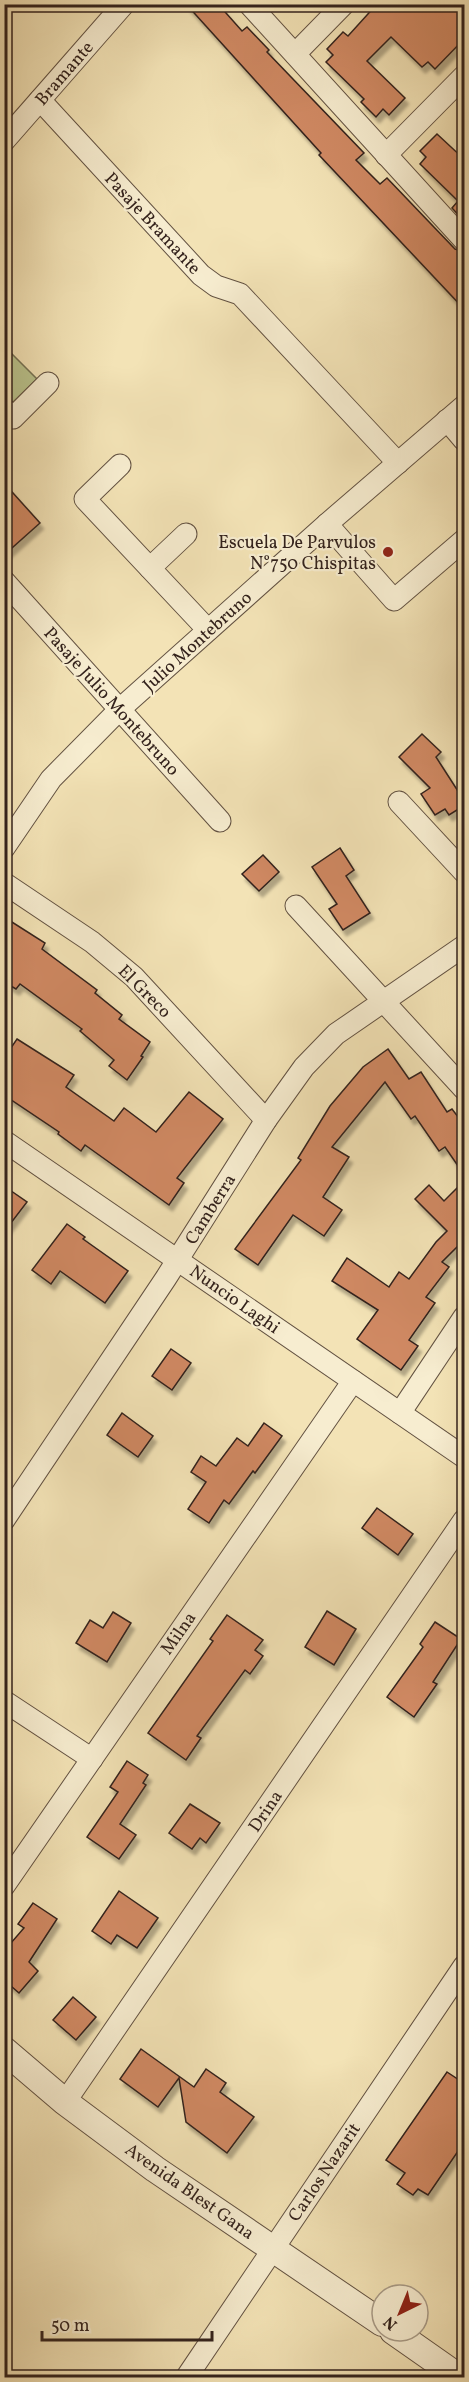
<svg xmlns="http://www.w3.org/2000/svg" width="469" height="2382" font-family="Vollkorn,serif">
  <style>
    .green { fill: #bac48e; stroke: #767355; stroke-width: 1.5 }
    .building { fill: #d08964; stroke: #33221c; stroke-width: 1.5; filter: url(#shadow) }
    .lines { fill: none; stroke-linecap: round; stroke-linejoin: round }
    .minor-casing { stroke: #635242; stroke-width: 23 }
    .tertiary-casing { stroke: #635242; stroke-width: 28 }
    .minor { stroke: #f7edd0; stroke-width: 21 }
    .tertiary { stroke: #f7edd0; stroke-width: 26 }
    .poi-dot { fill: #8f2418; stroke: #f7edd0; stroke-width: 2 }
    .labels { text-anchor: middle; stroke-width: 4.5; stroke-linejoin: round; paint-order: stroke }
    .street-label { font-size: 18px; fill: #33221c; stroke: #f7edd0 }
    .poi-label { font-size: 18px; fill: #33221c; stroke: #f7edd0; text-anchor: end }
  </style>
  <defs>
    <filter id="shadow"><feDropShadow dx="3.5" dy="6" stdDeviation="1.5" flood-color="#0004"/></filter>
  </defs>
  <rect width="100%" height="100%" fill="#f3e3b6"/>
  <filter id="stains"><feTurbulence type="fractalNoise" baseFrequency=".00333" numOctaves="4"/><feColorMatrix values="0 0 0 0 .2 0 0 0 0 .09 0 0 0 0 .02 0 0 0 .5 -.17"/></filter>
  <radialGradient id="worn" r=".72"><stop offset=".6" stop-color="#630" stop-opacity="0"/><stop offset="1" stop-color="#630" stop-opacity=".3"/></radialGradient>
  <polygon class="green" points="4,346 37,379 9,406 5,401"/>
  <g class="building">
    <polygon points="186,4 218,4 242,31 247,27 269,50 267,52 364,153 356,160 380,184 387,178 455,249 465,252 465,310 319,155 321,153"/>
    <polygon points="377,4 465,4 465,38 435,69 428,62 422,67 391,37 367,61 405,98 389,115 383,109 376,117 361,102 364,99 326,62 333,55 327,49 343,32 348,36"/>
    <polygon points="437,134 465,160 465,222 452,208 458,201 420,164 426,157 420,151"/>
    <polygon points="4,483 40,523 4,555"/>
    <polygon points="422,734 441,752 436,757 465,802 465,805 449,815 445,809 435,815 421,794 430,788 399,757"/>
    <polygon points="340,848 354,870 346,876 370,913 343,930 329,909 337,904 312,867"/>
    <polygon points="263,855 279,872 259,891 242,874"/>
    <polygon points="4,917 45,943 42,949 97,990 95,993 122,1015 119,1019 150,1042 141,1056 143,1057 127,1080 109,1066 114,1060 80,1031 82,1029 20,984 16,989 4,982"/>
    <polygon points="17,1039 74,1075 66,1087 114,1121 124,1108 156,1132 189,1092 223,1119 177,1178 184,1183 169,1205 85,1145 81,1151 58,1134 59,1132 4,1095 4,1058"/>
    <polygon points="388,1049 409,1079 421,1072 447,1112 452,1109 465,1126 465,1176 445,1147 439,1151 415,1116 411,1119 385,1082 332,1147 349,1157 323,1197 342,1210 324,1236 293,1215 258,1265 235,1249 301,1160 298,1158 330,1106 363,1067"/>
    <polygon points="465,1180 465,1248 460,1244 442,1262 449,1267 426,1297 435,1303 409,1340 418,1346 401,1370 357,1339 378,1310 332,1281 347,1258 389,1287 399,1272 409,1279 436,1242 447,1231 415,1199 429,1185 444,1201"/>
    <polygon points="4,1186 27,1202 4,1232"/>
    <polygon points="67,1224 85,1237 83,1239 128,1271 105,1303 60,1271 51,1284 32,1270"/>
    <polygon points="171,1349 191,1363 172,1390 152,1376"/>
    <polygon points="122,1413 153,1436 138,1457 107,1435"/>
    <polygon points="264,1423 282,1436 255,1473 253,1471 229,1504 224,1500 209,1523 188,1509 206,1482 191,1472 201,1456 216,1466 237,1438 248,1446"/>
    <polygon points="377,1508 413,1534 398,1555 362,1528"/>
    <polygon points="327,1611 356,1629 334,1665 305,1647"/>
    <polygon points="113,1612 131,1623 107,1662 76,1643 90,1620 103,1628"/>
    <polygon points="227,1615 263,1640 255,1650 263,1656 250,1674 245,1670 197,1736 201,1738 186,1760 148,1733 213,1641 210,1639"/>
    <polygon points="435,1622 461,1639 433,1682 437,1684 414,1717 387,1697 423,1647 420,1644"/>
    <polygon points="127,1761 148,1775 143,1783 146,1785 120,1824 136,1835 119,1859 87,1837 118,1792 110,1787"/>
    <polygon points="190,1804 220,1823 206,1843 200,1838 192,1849 169,1833"/>
    <polygon points="119,1891 158,1918 137,1948 117,1935 111,1944 92,1931"/>
    <polygon points="33,1903 57,1919 29,1962 38,1971 19,1993 4,1980 4,1951 24,1928 18,1924"/>
    <polygon points="73,1997 96,2017 76,2040 53,2020"/>
    <polygon points="141,2049 194,2087 206,2069 226,2083 220,2092 254,2117 227,2153 186,2122 179,2078 158,2107 120,2079"/>
    <polygon points="447,2072 465,2084 465,2141 428,2195 418,2189 413,2195 397,2184 405,2173 386,2160"/>
  </g>
  <g class="lines">
    <defs>
      <g id="minor">
        <polyline points="249,4 464,240"/>
        <polyline points="295,54 344,4"/>
        <polyline points="40,100 201,275 216,286 240,294 398,463"/>
        <polyline points="4,141 124,4"/>
        <polyline points="386,155 464,76"/>
        <polyline points="4,409 13,418 48,383"/>
        <polyline points="447,420 464,440"/>
        <polyline points="120,465 85,499 208,630"/>
        <polyline points="327,524 394,600 464,540"/>
        <polyline points="150,568 186,534"/>
        <polyline points="4,581 220,821"/>
        <polyline points="399,802 464,872"/>
        <polyline points="4,848 51,779 120,709 327,524 464,406"/>
        <polyline points="4,883 92,942 134,977 266,1120"/>
        <polyline points="296,906 464,1089"/>
        <polyline points="4,1141 464,1457"/>
        <polyline points="400,1413 464,1317"/>
        <polyline points="4,1520 166,1278 266,1120 304,1067 336,1034 464,946"/>
        <polyline points="4,1701 92,1759"/>
        <polyline points="4,1886 353,1381"/>
        <polyline points="65,2102 464,1520"/>
        <polyline points="186,2378 464,1966"/>
      </g>
      <g id="tertiary">
        <polyline points="4,2050 65,2102 155,2169 382,2323"/>
        <polyline points="393,2331 460,2378"/>
      </g>
    </defs>
    <use href="#minor" class="minor-casing"/>
    <use href="#tertiary" class="tertiary-casing"/>
    <use href="#minor" class="minor"/>
    <use href="#tertiary" class="tertiary"/>
  </g>
  <circle class="poi-dot" cx="388" cy="552" r="6"/>
  <g class="labels">
    <g class="street-label">
      <text transform="translate(64 73) rotate(-49)" y="6">Bramante</text>
      <text transform="translate(153 223) rotate(47)" y="6">Pasaje Bramante</text>
      <text transform="translate(197 641) rotate(-42)" y="6">Julio Montebruno</text>
      <text transform="translate(112 701) rotate(48)" y="6">Pasaje Julio Montebruno</text>
      <text transform="translate(145 991) rotate(45)" y="6">El Greco</text>
      <text transform="translate(210 1209) rotate(-58)" y="6">Camberra</text>
      <text transform="translate(235 1299) rotate(35)" y="6">Nuncio Laghi</text>
      <text transform="translate(178 1633) rotate(-55)" y="6">Milna</text>
      <text transform="translate(265 1811) rotate(-56)" y="6">Drina</text>
      <text transform="translate(324 2172) rotate(-56)" y="6">Carlos Nazarit</text>
      <text transform="translate(190 2191) rotate(35)" y="6">Avenida Blest Gana</text>
    </g>
    <g class="poi-label">
      <text x="376" y="548">Escuela De Parvulos<tspan x="376" dy="21">N°750 Chispitas</tspan></text>
    </g>
  </g>
  <rect width="469" height="2382" fill="none" stroke="#f3e3b6" stroke-width="24"/>
  <rect x="6" y="6" width="457" height="2370" fill="none" stroke="#33221c" stroke-width="3"/>
  <rect x="12" y="12" width="445" height="2358" fill="none" stroke="#33221c" stroke-width="1.5"/>
  <g transform="translate(400 2313) rotate(223)"><circle r="28" fill="#f7edd0" stroke="#a99c88" stroke-width="1.5"/>
  <path d="M0-4.5L10 22L0 15L-10 22Z" fill="#8f2418"/>
  <text y="-9" font-size="16" font-weight="bold" text-anchor="middle" fill="#33221c">N</text>
  </g>
  <path d="M42 2331v9h170v-9" fill="none" stroke="#33221c" stroke-width="3"/>
  <text x="51" y="2331" font-size="18" fill="#33221c" stroke="#f7edd0" stroke-width="4.5" paint-order="stroke">50 m</text>
  <rect width="100%" height="100%" filter="url(#stains)"/>
  <rect width="100%" height="100%" fill="url(#worn)"/>
</svg>
